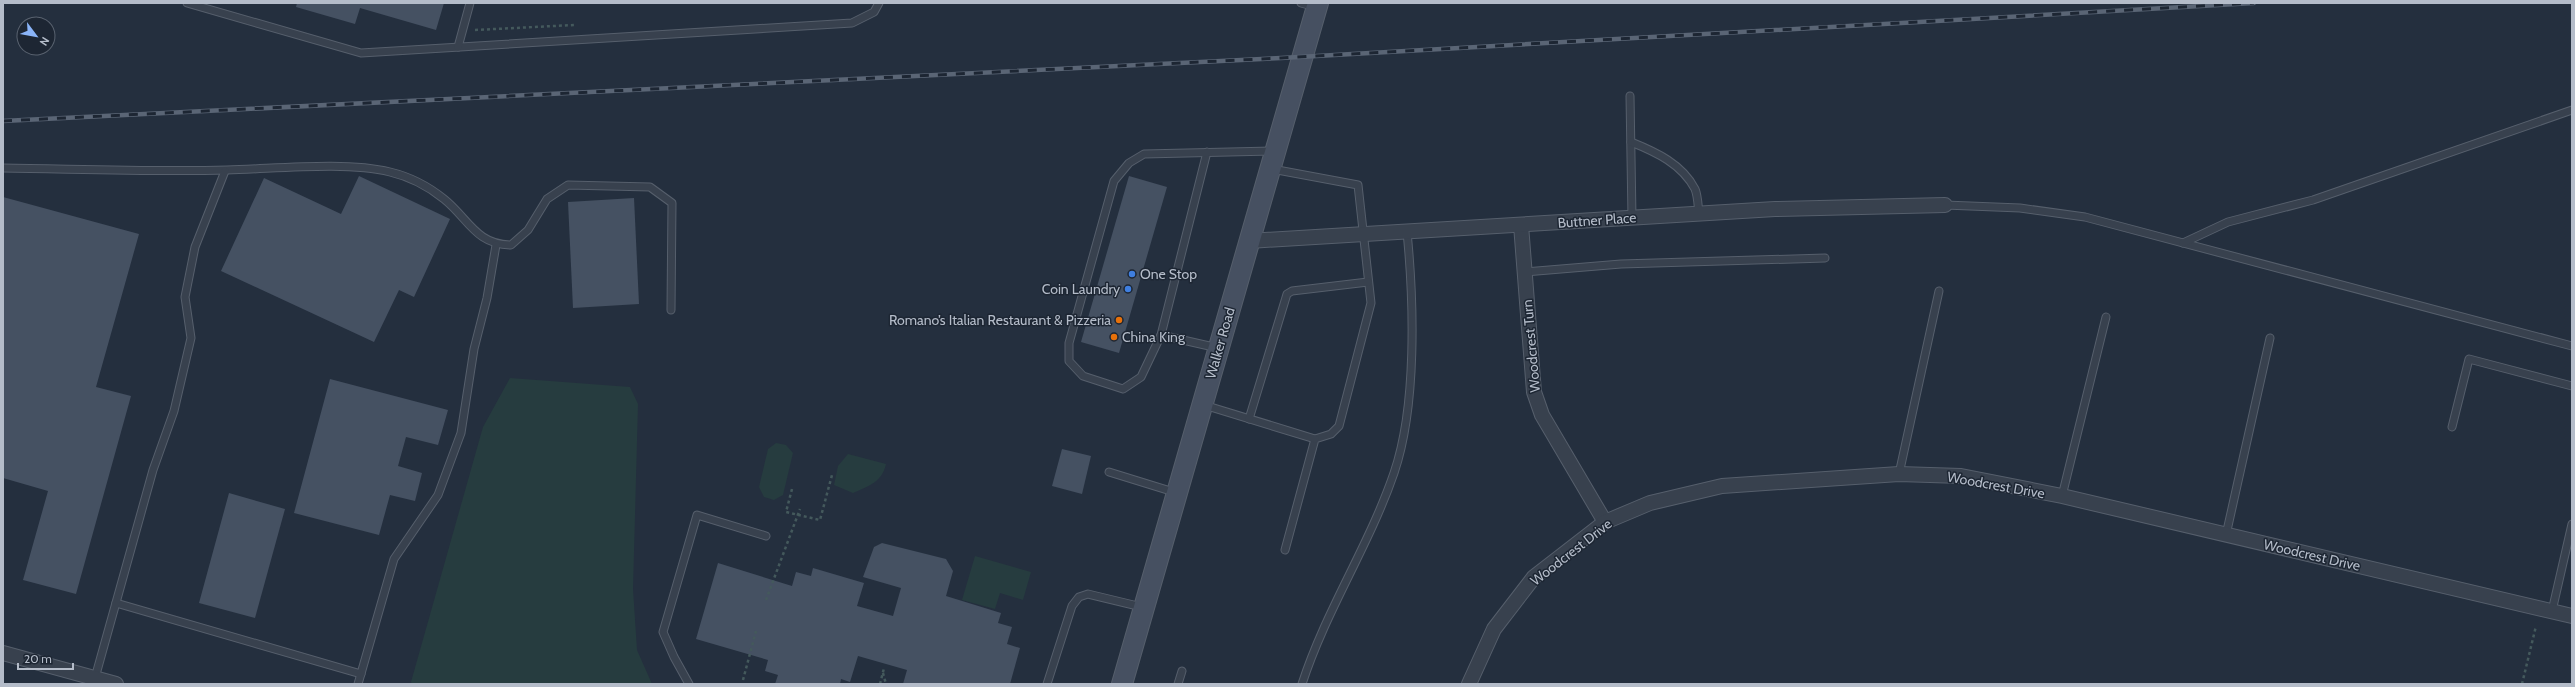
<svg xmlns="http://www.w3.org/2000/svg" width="2575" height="687" font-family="Cabin,sans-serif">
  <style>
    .green { fill: #263c3f }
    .building { fill: #455162 }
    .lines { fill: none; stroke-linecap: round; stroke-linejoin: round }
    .lane-casing { stroke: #565f6c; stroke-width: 9 }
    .street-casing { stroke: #565f6c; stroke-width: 16 }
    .secondary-casing { stroke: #565f6c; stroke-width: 22 }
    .path { stroke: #44595c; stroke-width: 2.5; stroke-dasharray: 3 3; stroke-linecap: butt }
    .lane { stroke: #38414e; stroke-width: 7 }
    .street { stroke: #38414e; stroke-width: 14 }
    .secondary { stroke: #465061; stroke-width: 20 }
    .rail-casing { stroke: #5a6575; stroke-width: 4.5 }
    .rail { stroke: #1d2633; stroke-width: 3; stroke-dasharray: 9; stroke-linecap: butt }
    .shop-dot { fill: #3f7fe0; stroke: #1d2633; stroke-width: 1.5 }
    .food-dot { fill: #e8710a; stroke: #1d2633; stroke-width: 1.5 }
    .labels { text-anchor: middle; stroke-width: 3; stroke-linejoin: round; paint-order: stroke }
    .street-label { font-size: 14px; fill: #b4bcc9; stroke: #1d2633 }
    .poi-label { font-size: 14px; fill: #b4bcc9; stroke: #1d2633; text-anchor: start }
  </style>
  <rect width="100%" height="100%" fill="#242f3e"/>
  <g class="green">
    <polygon points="510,378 630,387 638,404 633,589 637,650 652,684 412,684 411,682 483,427"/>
    <polygon points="776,443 786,445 793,453 783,495 774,500 764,497 759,487 768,449"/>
    <path d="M 848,454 L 886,464 C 882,482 869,486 853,493 L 834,485 L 838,466 Z"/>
    <polygon points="975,556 1031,572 1023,600 1000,593 995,609 962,600"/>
  </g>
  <g class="building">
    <polygon points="297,3 444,3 436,30 360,8 355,24 296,7"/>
    <polygon points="359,176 450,219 414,297 399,290 374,342 221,271 264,178 341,214"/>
    <polygon points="1129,176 1167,187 1119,353 1081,342"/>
    <polygon points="3,197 139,234 96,387 131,396 76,594 23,580 48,491 3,478"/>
    <polygon points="634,198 639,304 573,308 568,202"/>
    <polygon points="330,379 448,410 438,445 406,437 398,466 422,473 415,501 390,495 379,535 294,513"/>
    <polygon points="1062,449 1091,456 1082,494 1052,486"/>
    <polygon points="229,493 285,509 255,618 199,603"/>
    <polygon points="882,543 946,559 953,571 946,596 1001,613 998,623 1012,627 1007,644 1020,648 1010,684 903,684 907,670 858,656 850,682 841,679 840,684 775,684 778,675 765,671 768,660 696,639 718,563 792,586 796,572 811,576 813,568 864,583 857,606 893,616 901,588 863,577 874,547"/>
  </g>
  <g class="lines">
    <defs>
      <g id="lane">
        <polyline points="187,3 361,53 852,23 874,12 879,3"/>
        <polyline points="1301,3 1316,7"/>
        <polyline points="458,47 470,3"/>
        <polyline points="1630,96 1632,218"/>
        <path d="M 1631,142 C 1656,152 1682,164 1695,189 C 1698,196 1698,206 1699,214"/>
        <path d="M 3,168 C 78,169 153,172 227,170 C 275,169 346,161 390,172 C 411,177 428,186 444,199 C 468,218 476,245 511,245 L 528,230 L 547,199 L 568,185 L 650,187 L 672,203 L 671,310"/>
        <polyline points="1272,169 1358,185 1371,303 1339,426 1331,434 1315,439 1285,550"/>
        <polyline points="1945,205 2020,208 2085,217 2572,346"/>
        <polyline points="2183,243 2228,222 2313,200 2572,110"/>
        <polyline points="1525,272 1621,264 1825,258"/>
        <polyline points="1161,335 1207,152"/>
        <polyline points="1218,348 1161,335 1141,377 1123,389 1083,376 1069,361 1069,343 1114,181 1129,163 1144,154 1273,151"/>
        <polyline points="1204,405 1315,439"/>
        <polyline points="1249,419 1287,294 1292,291 1368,282"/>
        <polyline points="2452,427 2469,359 2572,386"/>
        <polyline points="1109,472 1177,493"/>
        <polyline points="1899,474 1939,291"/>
        <polyline points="2062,496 2106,317"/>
        <polyline points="2226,535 2270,338"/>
        <polyline points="116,603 361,674"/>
        <polyline points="2552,611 2572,524"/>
        <polyline points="95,678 153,470 174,411 191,338 185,297 195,247 225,171"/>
        <polyline points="358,684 394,559 438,495 461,433 474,349 487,298 496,245"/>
        <polyline points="689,684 674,657 663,632 697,515 766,536"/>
        <polyline points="1047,684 1072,606 1079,597 1088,594 1142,607"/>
        <polyline points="1178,684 1182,671"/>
        <path d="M 1302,684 C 1326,610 1369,546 1394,473 C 1417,406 1414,302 1407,232"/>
      </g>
      <g id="street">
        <polyline points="1521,225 1534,392 1542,415 1605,522"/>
        <polyline points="1249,241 1775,209 1945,205"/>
        <polyline points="3,653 116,684"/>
        <polyline points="1469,684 1494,629 1534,577 1605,522 1650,503 1722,486 1899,474 1961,476 2062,496 2572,616"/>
      </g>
      <polyline id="secondary" points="1122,684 1318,3"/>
    </defs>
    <use href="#lane" class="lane-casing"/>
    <use href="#street" class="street-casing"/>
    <use href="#secondary" class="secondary-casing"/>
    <g class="path">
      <polyline points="475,30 574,25"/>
      <polyline points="792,489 786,512 820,520 832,475"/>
      <polyline points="766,600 800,509"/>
      <polyline points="883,673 886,684"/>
      <polyline points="743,680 756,631"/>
      <polyline points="880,684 884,668"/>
      <polyline points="2522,684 2536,626"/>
    </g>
    <use href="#lane" class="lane"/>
    <use href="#street" class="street"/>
    <use href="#secondary" class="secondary"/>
    <defs>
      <polyline id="rail" points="3,121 1281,58 2254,3"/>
    </defs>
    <use href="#rail" class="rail-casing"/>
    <use href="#rail" class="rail"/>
  </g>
  <g class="shop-dot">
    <circle cx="1132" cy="274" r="4"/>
    <circle cx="1128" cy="289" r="4"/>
  </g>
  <g class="food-dot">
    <circle cx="1119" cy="320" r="4"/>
    <circle cx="1114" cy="337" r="4"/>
  </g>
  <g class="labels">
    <g class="street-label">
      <text transform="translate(1597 220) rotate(-4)" y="5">Buttner Place</text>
      <text transform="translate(1220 343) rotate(-74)" y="5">Walker Road</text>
      <text transform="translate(1531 346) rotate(-95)" y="5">Woodcrest Turn</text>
      <text transform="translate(1996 485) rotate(10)" y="5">Woodcrest Drive</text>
      <text transform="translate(1571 552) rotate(-38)" y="5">Woodcrest Drive</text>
      <text transform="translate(2312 555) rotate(13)" y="5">Woodcrest Drive</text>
    </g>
    <g class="poi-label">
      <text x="1140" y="279">One Stop</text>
      <text x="1120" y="294" text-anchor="end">Coin Laundry</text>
      <text x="1111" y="325" text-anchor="end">Romano’s Italian Restaurant &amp; Pizzeria</text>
      <text x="1122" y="342">China King</text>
    </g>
  </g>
  <rect width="2575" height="687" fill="none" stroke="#b4bcc9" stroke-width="8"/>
  <g transform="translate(36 36) rotate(122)"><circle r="19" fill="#1d2633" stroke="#59626f"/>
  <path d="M0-3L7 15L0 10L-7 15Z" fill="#8ab4f8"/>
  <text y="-6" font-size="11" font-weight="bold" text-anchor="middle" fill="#b4bcc9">N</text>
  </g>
  <path d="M18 663v6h55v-6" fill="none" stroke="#b4bcc9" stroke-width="2"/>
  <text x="24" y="663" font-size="12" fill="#b4bcc9" stroke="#1d2633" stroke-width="3" paint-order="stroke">20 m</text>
</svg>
